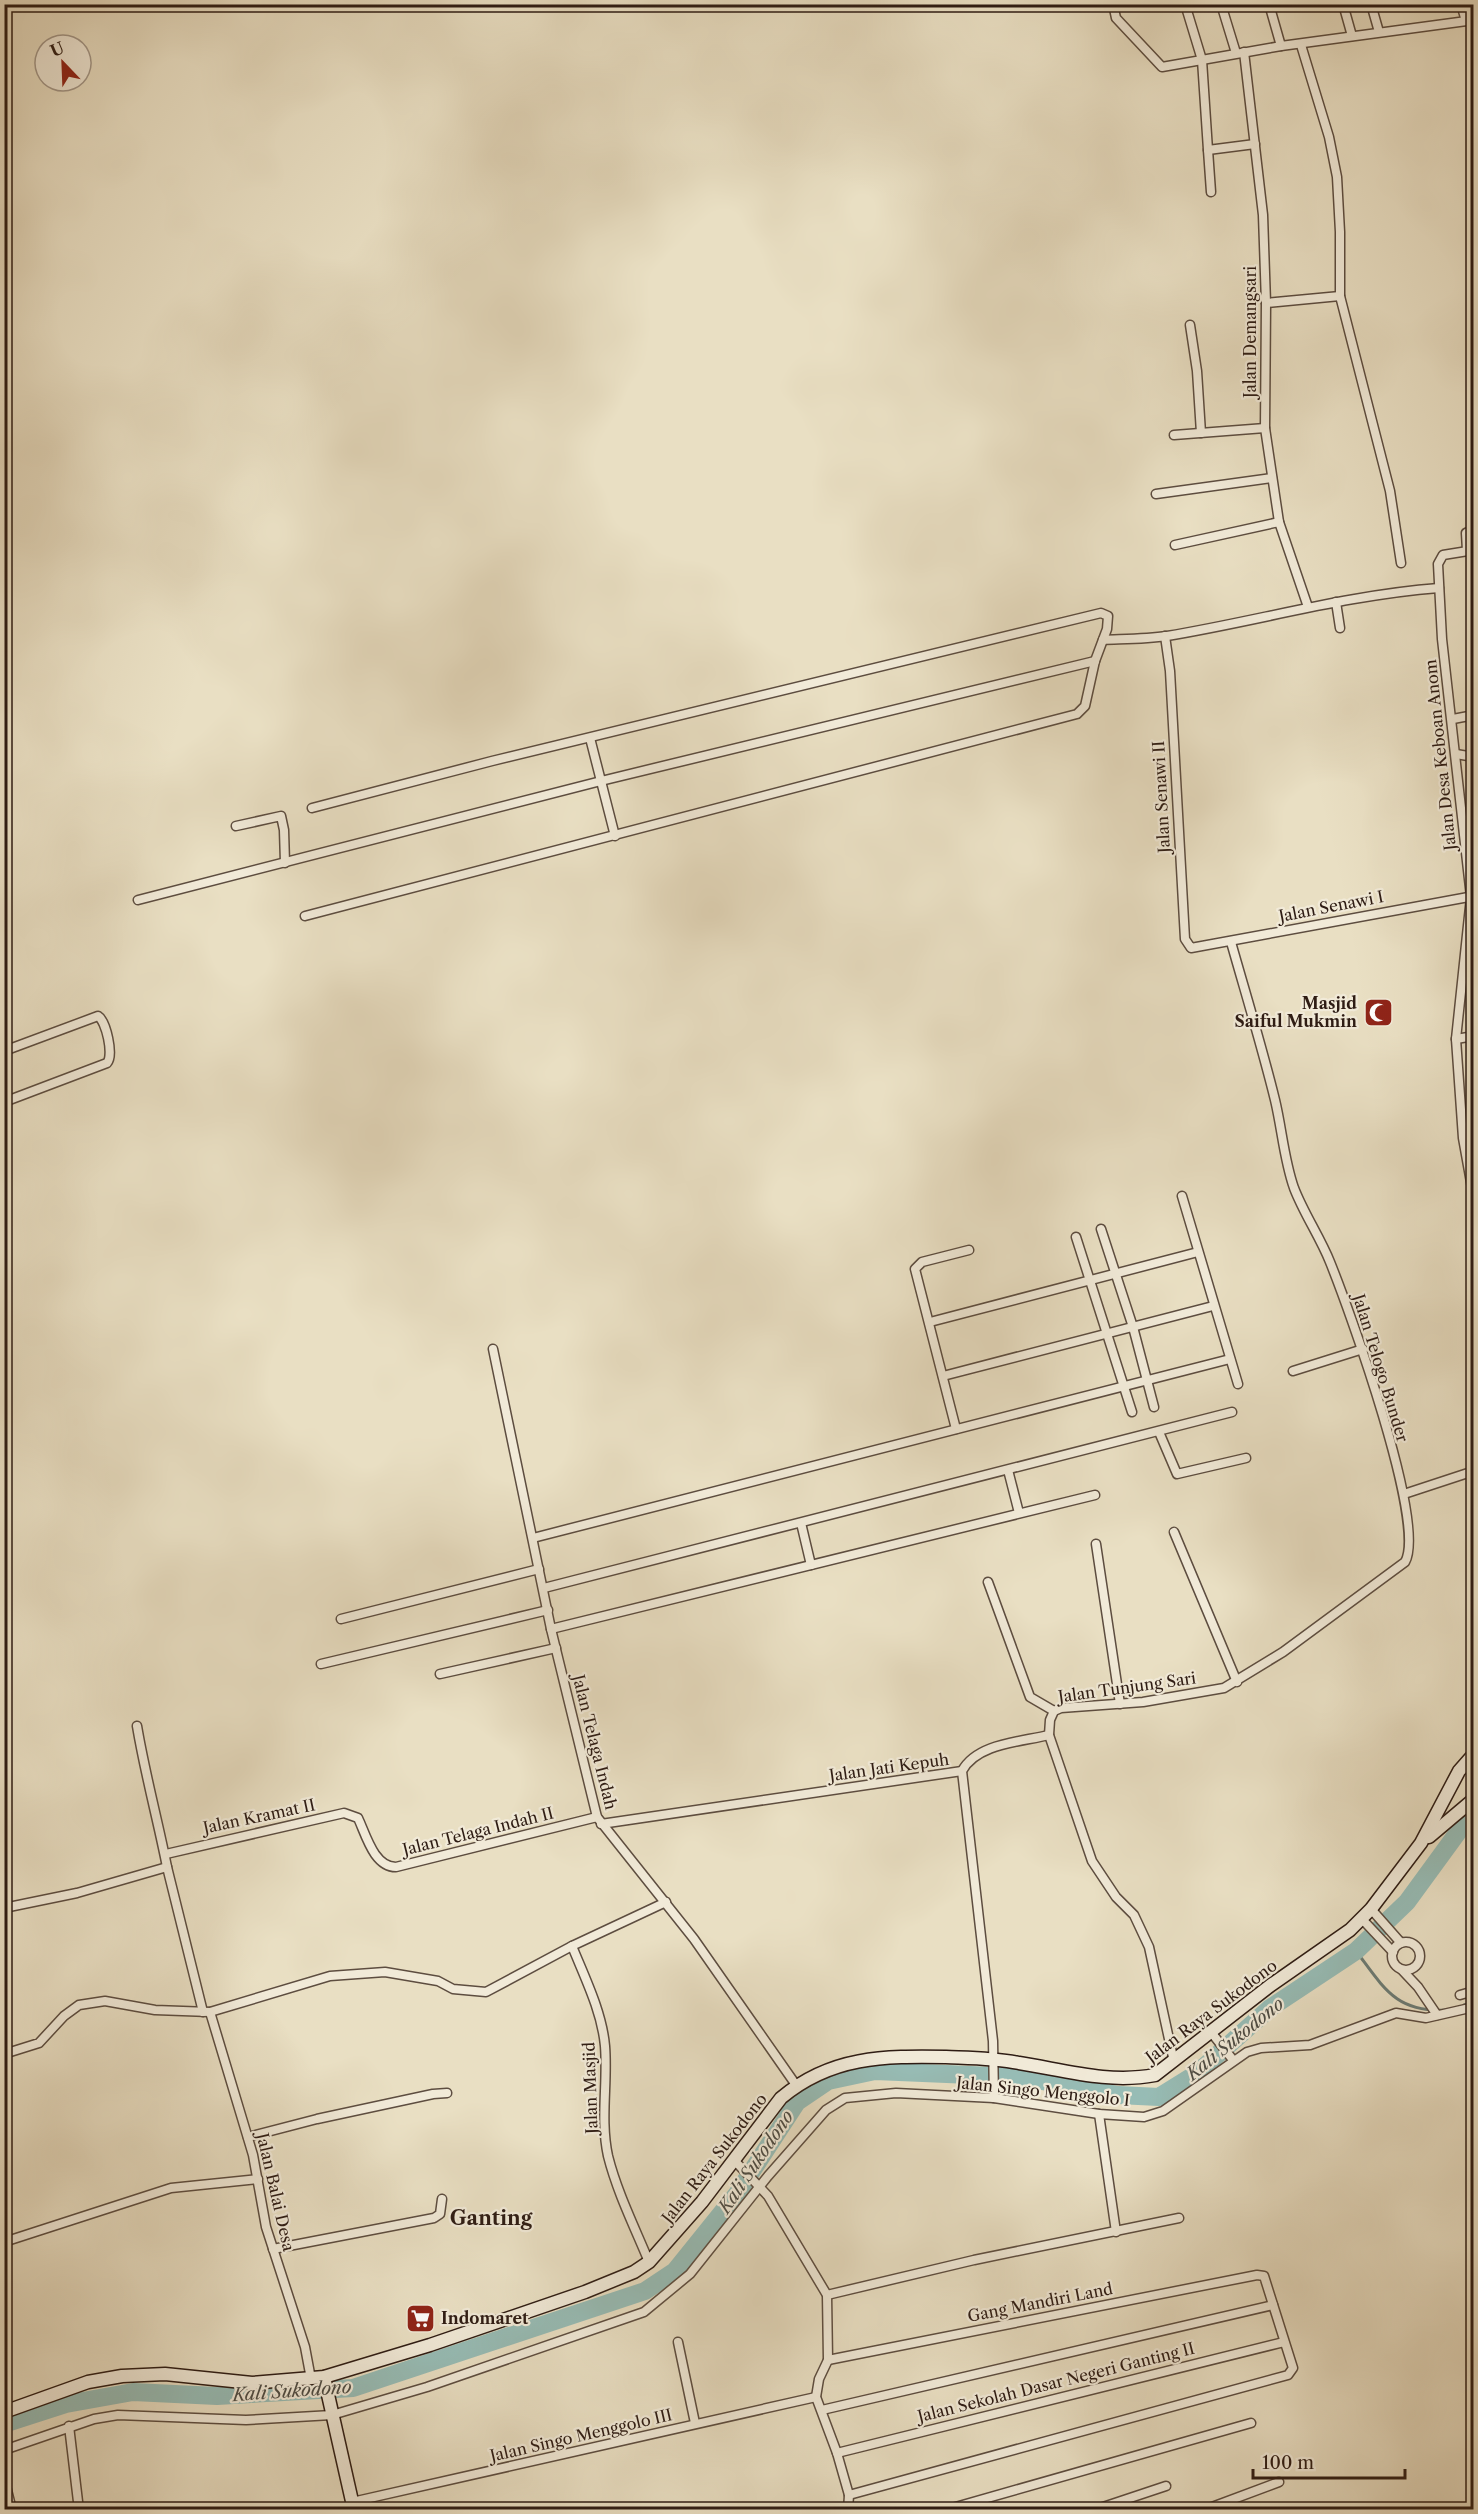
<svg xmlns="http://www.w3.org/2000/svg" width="1478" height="2514" font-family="'Libre Caslon Text',serif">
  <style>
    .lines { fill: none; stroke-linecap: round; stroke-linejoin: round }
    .stream { stroke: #6d7c75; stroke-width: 3 }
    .river { stroke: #97bcb5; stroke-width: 18 }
    .street-casing { stroke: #5d4d40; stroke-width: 11 }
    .secondary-casing { stroke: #2e1c14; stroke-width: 15 }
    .street { stroke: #f1ead8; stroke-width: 8 }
    .secondary { stroke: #f1ead8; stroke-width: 12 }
    .labels { text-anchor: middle; stroke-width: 4.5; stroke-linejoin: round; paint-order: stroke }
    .street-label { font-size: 16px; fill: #2e1c14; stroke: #f1ead8 }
    .poi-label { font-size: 16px; font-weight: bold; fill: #2e1c14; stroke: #f1ead8; text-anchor: end }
    .water-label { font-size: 18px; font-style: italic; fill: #4e4c44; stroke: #f1ead8 }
    .quarter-label { font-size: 20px; font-weight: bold; fill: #2e1c14; stroke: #f1ead8 }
  </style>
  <rect width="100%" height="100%" fill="#e9dfc3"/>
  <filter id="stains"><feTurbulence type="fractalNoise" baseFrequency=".00333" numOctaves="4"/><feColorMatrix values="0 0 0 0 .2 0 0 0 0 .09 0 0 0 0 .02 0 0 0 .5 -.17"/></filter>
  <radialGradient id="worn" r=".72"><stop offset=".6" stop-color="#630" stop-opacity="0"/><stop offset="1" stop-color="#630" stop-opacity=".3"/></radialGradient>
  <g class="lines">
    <g class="stream">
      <path d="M 1356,1951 C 1384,1988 1396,2013 1447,2010"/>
      <polyline points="1464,2005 1474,2002"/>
    </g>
    <polyline class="river" points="4,2424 66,2404 133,2392 217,2396 353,2388 645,2291 675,2271 737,2194 797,2102 828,2081 875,2071 1020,2077 1118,2095 1159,2097 1196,2074 1270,2008 1356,1951 1407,1902 1461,1828 1474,1818"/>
    <defs>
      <g id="street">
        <polyline points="1113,4 1116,18 1162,67 1281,46 1474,20"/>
        <polyline points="1185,4 1202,60 1208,150 1255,144"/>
        <polyline points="1221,4 1236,53"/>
        <polyline points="1269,4 1281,46"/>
        <polyline points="1343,4 1352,36"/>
        <polyline points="1371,4 1379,32"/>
        <polyline points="1461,4 1466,21"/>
        <polyline points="1301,45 1329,137 1337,177 1340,232 1340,296 1390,491 1401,563"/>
        <polyline points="1244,52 1263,215 1266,303 1265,428 1279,522 1308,607"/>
        <polyline points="1208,150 1211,192"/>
        <polyline points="1266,303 1340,296"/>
        <polyline points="1190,325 1197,371 1201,433"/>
        <polyline points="1174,435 1265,428"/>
        <polyline points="1156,494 1272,478"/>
        <polyline points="1175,545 1279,522"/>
        <polyline points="1474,550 1443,555 1438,564 1442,639 1471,897 1456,1039 1463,1138 1474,1199"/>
        <polyline points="1467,551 1466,533 1474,529"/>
        <polyline points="1336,602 1340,628"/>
        <polyline points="1165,636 1170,671 1185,939 1191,948 1474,896"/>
        <path d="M 1103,640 C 1124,639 1146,639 1167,636 C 1258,621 1346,595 1439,588"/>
        <polyline points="1453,719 1474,715"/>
        <polyline points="590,738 615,836"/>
        <polyline points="1456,754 1474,757"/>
        <polyline points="236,826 281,816 284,830 285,863"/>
        <polyline points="138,900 601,781 1095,661"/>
        <polyline points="305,916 1077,714 1085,706 1095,661 1107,629 1108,616 1101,613 492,761 312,808"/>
        <polyline points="1456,1039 1474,1036"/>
        <path d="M 4,1051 L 98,1016 C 106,1021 114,1055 107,1063 L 4,1102"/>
        <polyline points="1182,1196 1238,1384"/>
        <polyline points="1101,1229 1133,1327 1154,1407"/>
        <polyline points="1076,1237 1132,1412"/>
        <polyline points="930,1322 1198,1252"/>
        <polyline points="493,1349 551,1629 597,1817 694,1939 796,2085"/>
        <polyline points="1293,1371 1363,1349"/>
        <polyline points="943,1376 1213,1306"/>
        <polyline points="956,1429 915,1269 922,1262 969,1250"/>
        <polyline points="1159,1432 1177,1474 1246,1458"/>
        <polyline points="1008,1470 1019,1513"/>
        <polyline points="1404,1494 1474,1471"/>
        <polyline points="801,1523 811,1565"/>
        <polyline points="1174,1532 1237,1682"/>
        <polyline points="533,1538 1230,1359"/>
        <polyline points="1096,1544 1120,1704"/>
        <polyline points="988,1582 1030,1697 1054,1711"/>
        <polyline points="544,1588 1232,1412"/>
        <polyline points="341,1619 539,1569"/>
        <polyline points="551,1629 1095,1495"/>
        <polyline points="321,1664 548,1610"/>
        <polyline points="440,1674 556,1648"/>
        <path d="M 137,1726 C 145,1774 158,1821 167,1867 L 203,2012"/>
        <polyline points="601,1824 962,1771"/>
        <path d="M 166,1854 L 344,1813 L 358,1818 C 366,1835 374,1867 396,1867 L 597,1817"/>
        <polyline points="4,1908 77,1893 167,1867"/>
        <polyline points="1371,1909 1401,1943"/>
        <polyline points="1361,1918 1393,1952"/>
        <circle cx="1406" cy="1956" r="14"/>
        <path d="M 572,1946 C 585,1978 602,2012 605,2046 C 608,2083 600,2119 608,2156 C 617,2192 635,2228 649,2262"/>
        <polyline points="1402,1970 1418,1987 1437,2015"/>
        <polyline points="1460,1995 1474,1991"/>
        <polyline points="210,2012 253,2155 266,2227 305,2347 311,2379"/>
        <polyline points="1211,2032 1233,2060"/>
        <polyline points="4,2054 39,2043 64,2016 79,2005 105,2001 155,2010 210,2012 330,1976 385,1972 438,1981 453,1989 486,1992 572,1946 666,1902"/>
        <path d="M 1174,2062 L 1149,1947 L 1134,1915 L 1116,1897 L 1092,1861 L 1049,1735 L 1050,1720 L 1054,1711 L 1061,1708 L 1143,1702 L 1224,1688 L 1283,1652 L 1405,1562 C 1427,1524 1349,1309 1330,1262 C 1320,1237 1304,1214 1294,1188 C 1284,1160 1282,1129 1275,1100 C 1262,1047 1246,995 1231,942"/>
        <path d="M 994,2098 L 993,2041 L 962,1771 C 977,1743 1021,1742 1049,1735"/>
        <polyline points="1099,2114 1116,2232"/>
        <polyline points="248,2137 317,2119 433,2094 447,2093"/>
        <polyline points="734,2160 768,2196 827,2295 828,2360 819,2379 816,2397 837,2453 849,2495 848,2510"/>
        <polyline points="4,2242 171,2188 258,2179"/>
        <polyline points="273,2249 434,2218 440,2214 442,2199"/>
        <polyline points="827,2295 974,2260 1179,2218"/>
        <polyline points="678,2342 695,2423"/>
        <polyline points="828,2360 1257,2275 1264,2276 1293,2368 1288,2375 849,2495"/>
        <polyline points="822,2410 1273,2305"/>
        <polyline points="69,2426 79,2510"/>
        <polyline points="4,2450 94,2419 118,2415 246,2420 332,2415 427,2387 644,2312 690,2274 768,2176 826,2110 845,2098 896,2093 994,2098 1099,2114 1144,2117 1163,2111 1247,2052 1261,2048 1310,2045 1396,2013 1426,2018 1474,2007"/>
        <polyline points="837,2453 1284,2342"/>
        <polyline points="4,2478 12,2510"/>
        <polyline points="352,2502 816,2397"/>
        <polyline points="945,2510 1251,2423"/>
        <polyline points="1094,2510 1166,2486"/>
        <polyline points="1204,2510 1279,2482"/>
      </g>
      <g id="secondary">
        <polyline points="1429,1837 1474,1799"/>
        <polyline points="324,2377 354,2510"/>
        <path d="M 4,2412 L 88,2382 L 122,2376 L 165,2374 L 252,2383 L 324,2377 L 430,2345 L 585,2292 L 634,2272 L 649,2262 L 702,2202 L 781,2098 C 831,2056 884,2056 946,2057 C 970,2058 995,2058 1019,2063 C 1064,2070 1109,2084 1155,2075 L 1271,1985 L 1350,1930 L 1371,1909 L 1421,1843 L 1459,1771 L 1474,1754"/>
      </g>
    </defs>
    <use href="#street" class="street-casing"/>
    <use href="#secondary" class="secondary-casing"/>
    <use href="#street" class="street"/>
    <use href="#secondary" class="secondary"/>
  </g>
  <defs>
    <symbol id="mosque-square" viewBox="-11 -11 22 22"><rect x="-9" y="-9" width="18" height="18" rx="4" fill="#8f2418" stroke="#f1ead8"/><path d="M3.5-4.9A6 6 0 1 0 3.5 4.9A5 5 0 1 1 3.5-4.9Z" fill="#fff"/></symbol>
    <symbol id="supermarket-square" viewBox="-11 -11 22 22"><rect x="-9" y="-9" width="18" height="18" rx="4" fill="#8f2418" stroke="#f1ead8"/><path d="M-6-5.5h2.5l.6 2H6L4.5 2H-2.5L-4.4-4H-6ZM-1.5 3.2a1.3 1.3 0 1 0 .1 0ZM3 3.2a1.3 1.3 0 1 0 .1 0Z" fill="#fff"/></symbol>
  </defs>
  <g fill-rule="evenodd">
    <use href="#mosque-square" x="1362" y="996" width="33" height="33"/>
    <use href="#supermarket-square" x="404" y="2302" width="33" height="33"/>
  </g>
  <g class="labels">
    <g class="street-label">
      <text transform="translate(1250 332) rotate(-90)" y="6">Jalan Demangsari</text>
      <text transform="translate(1440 755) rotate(-96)" y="6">Jalan Desa Keboan Anom</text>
      <text transform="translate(1161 797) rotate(-93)" y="6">Jalan Senawi II</text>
      <text transform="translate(1331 906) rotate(-11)" y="6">Jalan Senawi I</text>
      <text transform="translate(1381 1368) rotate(73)" y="6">Jalan Telogo Bunder</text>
      <text transform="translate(1127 1687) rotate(-8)" y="6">Jalan Tunjung Sari</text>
      <text transform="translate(595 1742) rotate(76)" y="6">Jalan Telaga Indah</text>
      <text transform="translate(889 1767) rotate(-8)" y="6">Jalan Jati Kepuh</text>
      <text transform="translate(259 1816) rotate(-12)" y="6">Jalan Kramat II</text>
      <text transform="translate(478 1831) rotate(-14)" y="6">Jalan Telaga Indah II</text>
      <text transform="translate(1211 2011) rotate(-37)" y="6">Jalan Raya Sukodono</text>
      <text transform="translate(590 2088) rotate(-92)" y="6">Jalan Masjid</text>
      <text transform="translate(1043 2091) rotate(6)" y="6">Jalan Singo Menggolo I</text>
      <text transform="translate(714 2158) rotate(-52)" y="6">Jalan Raya Sukodono</text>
      <text transform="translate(276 2192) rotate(77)" y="6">Jalan Balai Desa</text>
      <text transform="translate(1040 2302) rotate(-11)" y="6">Gang Mandiri Land</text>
      <text transform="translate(1056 2382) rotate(-14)" y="6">Jalan Sekolah Dasar Negeri Ganting II</text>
      <text transform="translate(581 2435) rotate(-13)" y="6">Jalan Singo Menggolo III</text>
    </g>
    <g class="poi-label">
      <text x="1357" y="1009">Masjid<tspan x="1357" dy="18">Saiful Mukmin</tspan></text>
      <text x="441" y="2324" text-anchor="start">Indomaret</text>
    </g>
    <g class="water-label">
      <text transform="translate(1235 2039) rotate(-39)" y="6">Kali Sukodono</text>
      <text transform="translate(756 2162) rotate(-56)" y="6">Kali Sukodono</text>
      <text transform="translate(292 2391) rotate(-4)" y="6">Kali Sukodono</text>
    </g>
    <g class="quarter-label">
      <text x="491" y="2225">Ganting</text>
    </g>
  </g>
  <rect width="1478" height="2514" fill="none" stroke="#e9dfc3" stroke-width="24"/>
  <rect x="6" y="6" width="1466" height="2502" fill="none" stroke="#2e1c14" stroke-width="3"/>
  <rect x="12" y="12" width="1454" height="2490" fill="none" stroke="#2e1c14" stroke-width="1.5"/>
  <g transform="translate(63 63) rotate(337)"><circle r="28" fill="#f1ead8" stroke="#a3988a" stroke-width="1.5"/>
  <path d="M0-4.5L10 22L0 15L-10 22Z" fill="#8f2418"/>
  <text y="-9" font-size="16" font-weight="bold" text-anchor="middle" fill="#2e1c14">U</text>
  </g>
  <path d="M1253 2469v9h152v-9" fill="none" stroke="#2e1c14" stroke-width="3"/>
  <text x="1262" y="2469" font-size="18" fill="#2e1c14" stroke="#f1ead8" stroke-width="4.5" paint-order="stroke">100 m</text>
  <rect width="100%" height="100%" filter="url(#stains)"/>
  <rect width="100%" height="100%" fill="url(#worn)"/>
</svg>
